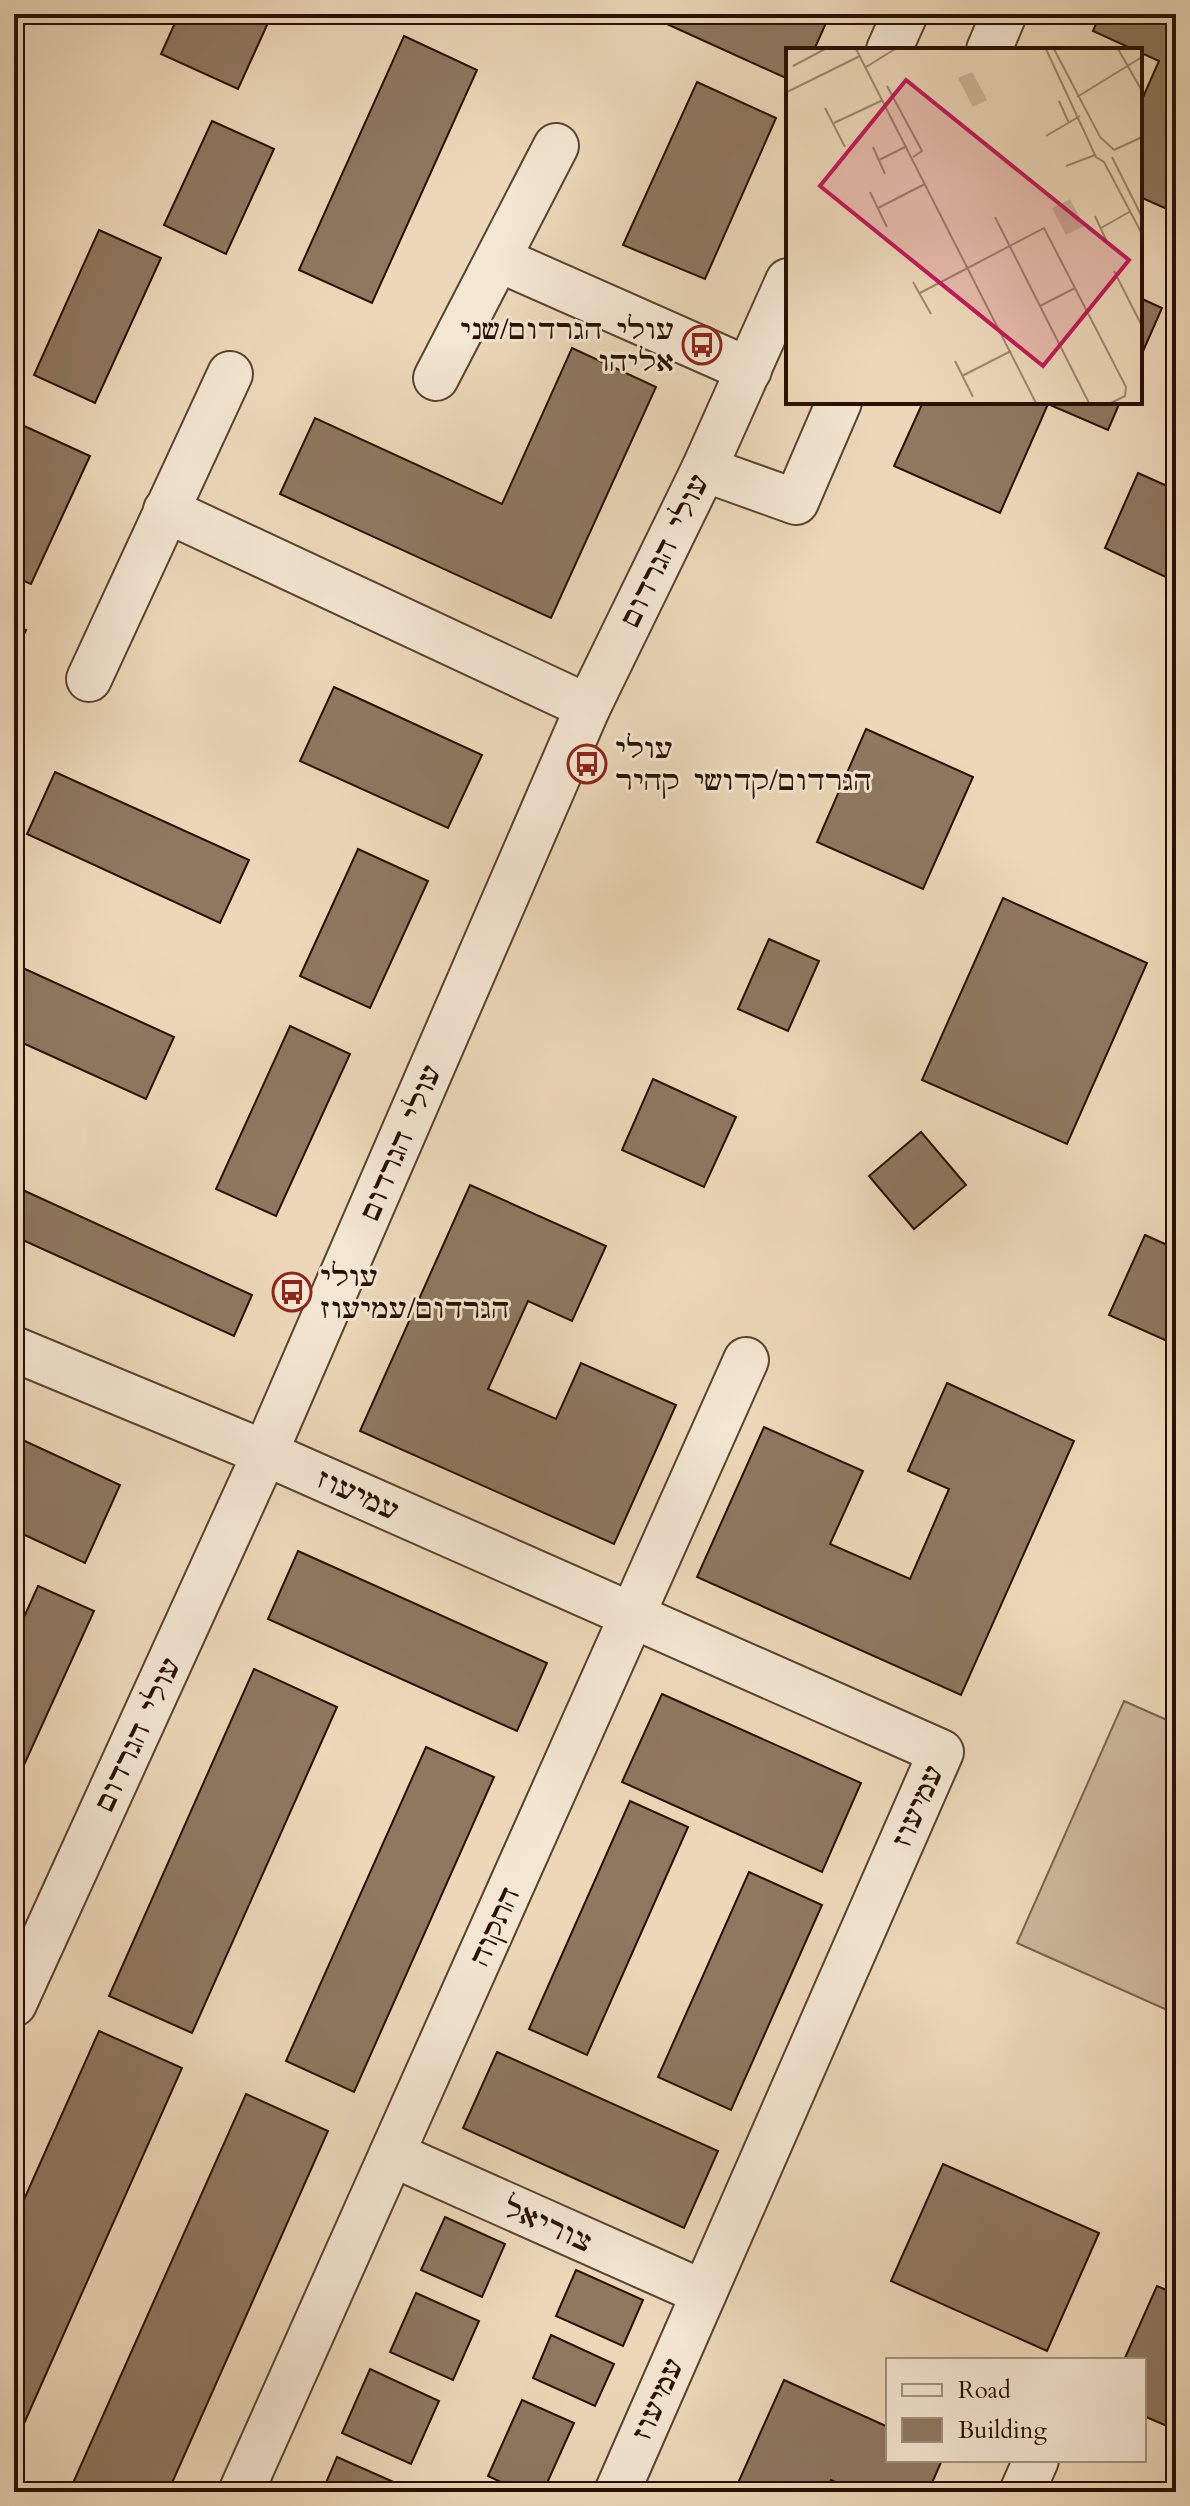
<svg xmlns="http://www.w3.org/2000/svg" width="1190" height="2506" font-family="Cardo,'Frank Ruhl Libre',serif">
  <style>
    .grass { fill: #cbb69a; stroke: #7a644d; stroke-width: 2 }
    .building { fill: #8e7860; stroke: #281100; stroke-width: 2 }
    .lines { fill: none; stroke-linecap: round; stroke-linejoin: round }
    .minor-casing { stroke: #59432e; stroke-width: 48 }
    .minor { stroke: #f3e6d2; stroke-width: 44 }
    .labels { text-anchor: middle; stroke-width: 6; stroke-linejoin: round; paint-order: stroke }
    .poi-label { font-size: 28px; fill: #281100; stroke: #f3e6d2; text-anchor: start }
    .street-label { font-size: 28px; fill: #281100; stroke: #f3e6d2 }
    .inset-road { fill: none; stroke: #9e886f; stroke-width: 2 }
    .view { fill: #c2185b; fill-opacity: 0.15; stroke: #c2185b; stroke-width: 4 }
    .inset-edge { fill: none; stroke: #281100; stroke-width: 4 }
  </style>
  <rect width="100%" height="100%" fill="#ecd8b9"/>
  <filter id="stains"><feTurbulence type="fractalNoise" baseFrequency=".0025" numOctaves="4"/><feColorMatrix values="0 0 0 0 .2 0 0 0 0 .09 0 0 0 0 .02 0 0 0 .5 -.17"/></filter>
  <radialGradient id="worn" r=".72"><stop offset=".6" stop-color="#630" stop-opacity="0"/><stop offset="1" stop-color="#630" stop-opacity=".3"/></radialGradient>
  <polygon class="grass" points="1124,1701 1176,1724 1176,2014 1017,1943"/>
  <g class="building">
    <polygon points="179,14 272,14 238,89 161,54"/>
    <polygon points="645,14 830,14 814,50 788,50 788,79"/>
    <polygon points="1100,14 1176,14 1176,213 1140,197 1140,104 1159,61 1093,31"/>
    <polygon points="404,36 477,70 372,303 299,270"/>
    <polygon points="697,82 776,118 705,279 623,245"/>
    <polygon points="212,121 274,149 226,254 164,225"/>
    <polygon points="99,230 161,258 95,403 34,375"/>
    <polygon points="1140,298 1162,308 1140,358"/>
    <polygon points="572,348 656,387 551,618 280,494 315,418 502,504"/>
    <polygon points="923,402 1120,402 1108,430 1048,404 1000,513 894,466"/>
    <polygon points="22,425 90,456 31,584 14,577 14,443"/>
    <polygon points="1138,473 1176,490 1176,582 1105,548"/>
    <polygon points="14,625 26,630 14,655"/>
    <polygon points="334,687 482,755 448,828 300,761"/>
    <polygon points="866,729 973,777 923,889 817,842"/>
    <polygon points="55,772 249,860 220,923 27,834"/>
    <polygon points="358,849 428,881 370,1008 300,976"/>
    <polygon points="1003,898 1147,963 1067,1144 922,1080"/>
    <polygon points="769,939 819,961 788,1031 738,1009"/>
    <polygon points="14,964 174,1037 146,1099 14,1039"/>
    <polygon points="290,1026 350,1054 276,1216 216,1189"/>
    <polygon points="653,1079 736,1117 704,1187 622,1150"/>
    <polygon points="921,1132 966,1185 914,1229 869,1176"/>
    <polygon points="470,1185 606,1246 572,1321 528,1301 488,1389 556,1419 581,1363 676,1405 614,1544 360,1431"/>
    <polygon points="14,1186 252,1295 234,1336 14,1236"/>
    <polygon points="1145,1235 1176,1249 1176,1345 1109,1315"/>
    <polygon points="947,1383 1074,1441 961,1695 697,1577 764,1427 863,1471 830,1544 910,1579 949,1489 908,1471"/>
    <polygon points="14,1436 120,1485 85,1563 14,1530"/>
    <polygon points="298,1551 547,1663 517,1731 268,1619"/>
    <polygon points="38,1586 94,1611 24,1765 14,1760 14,1639"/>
    <polygon points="254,1669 337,1707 192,2033 109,1996"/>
    <polygon points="662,1694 861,1783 822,1872 622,1782"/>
    <polygon points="426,1747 494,1777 354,2092 286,2061"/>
    <polygon points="630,1801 688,1827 587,2055 529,2029"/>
    <polygon points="749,1872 822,1905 731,2110 658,2077"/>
    <polygon points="99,2031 182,2068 14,2446 14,2222"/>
    <polygon points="497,2052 718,2151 684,2228 463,2128"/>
    <polygon points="246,2094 328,2131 168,2492 69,2492"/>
    <polygon points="943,2164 1099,2233 1047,2351 891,2281"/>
    <polygon points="445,2217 505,2244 482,2297 421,2270"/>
    <polygon points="576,2270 643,2300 623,2346 556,2316"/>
    <polygon points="1157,2286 1176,2294 1176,2430 1144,2416 1144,2360 1124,2360"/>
    <polygon points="416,2293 479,2321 453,2380 390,2352"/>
    <polygon points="551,2335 614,2364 595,2406 533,2378"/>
    <polygon points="370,2369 439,2401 411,2464 342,2433"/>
    <polygon points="784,2380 888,2427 888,2460 942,2460 928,2492 858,2492 831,2480 826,2492 734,2492"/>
    <polygon points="522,2400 574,2423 543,2492 522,2492 488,2476"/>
    <polygon points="337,2457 405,2487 403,2492 322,2492"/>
  </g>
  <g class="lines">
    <defs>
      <g id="minor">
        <polyline points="889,50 905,14"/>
        <polyline points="989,50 1004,14"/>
        <polyline points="498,259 749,370"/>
        <polyline points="436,378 556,146"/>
        <polyline points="704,469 796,502 839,402"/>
        <polyline points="166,510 588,707"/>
        <polyline points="89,679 230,374"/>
        <polyline points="14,1349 265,1453 941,1752 617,2492"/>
        <polyline points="14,2004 265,1453 588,707 704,469 788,281"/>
        <polyline points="392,2154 704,2293"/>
        <polyline points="241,2492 746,1360"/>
        <polyline points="1022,2492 1036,2460"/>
      </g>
    </defs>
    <use href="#minor" class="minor-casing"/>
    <use href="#minor" class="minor"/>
  </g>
  <defs>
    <symbol id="bus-ring" viewBox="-11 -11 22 22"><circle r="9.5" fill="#f3e6d2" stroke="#8f2418" stroke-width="1.5"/><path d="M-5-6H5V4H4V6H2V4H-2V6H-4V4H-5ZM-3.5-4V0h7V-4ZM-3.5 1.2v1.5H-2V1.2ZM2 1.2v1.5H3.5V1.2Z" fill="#8f2418"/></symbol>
  </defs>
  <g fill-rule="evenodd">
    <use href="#bus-ring" x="680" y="323" width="44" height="44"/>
    <use href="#bus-ring" x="565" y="742" width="44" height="44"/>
    <use href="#bus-ring" x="270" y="1270" width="44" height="44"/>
  </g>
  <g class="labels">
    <g class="poi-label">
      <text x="674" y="339" text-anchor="end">עולי הגרדום/שני<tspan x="674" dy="32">אליהו</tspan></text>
      <text x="615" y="758">עולי<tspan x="615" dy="32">הגרדום/קדושי קהיר</tspan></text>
      <text x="320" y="1286">עולי<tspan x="320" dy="32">הגרדום/עמיעוז</tspan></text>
    </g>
    <g class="street-label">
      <text transform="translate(664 550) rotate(-64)" y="10">עולי הגרדום</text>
      <text transform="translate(400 1142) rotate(-67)" y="10">עולי הגרדום</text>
      <text transform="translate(358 1494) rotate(24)" y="10">עמיעוז</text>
      <text transform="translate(137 1734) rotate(-65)" y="10">עולי הגרדום</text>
      <text transform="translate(917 1806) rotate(-66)" y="10">עמיעוז</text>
      <text transform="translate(494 1926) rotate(-66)" y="10">התקוה</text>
      <text transform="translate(548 2224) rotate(24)" y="10">צוריאל</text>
      <text transform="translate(657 2399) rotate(-66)" y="10">עמיעוז</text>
    </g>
  </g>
  <g transform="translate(786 48)">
    <rect width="356" height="356" fill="#ecd8b9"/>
    <path d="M 186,24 L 201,52 L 187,59 L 172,30 ZM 284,151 L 298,178 L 280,187 L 266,160 Z" fill="#cbb69a"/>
    <path class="inset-road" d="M 70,1 L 250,355M 260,1 L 310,109 L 318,114 L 356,186M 268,1 L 314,89 L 328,102M 332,1 L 356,43M 7,18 L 39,1M 80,19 L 109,1M 101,38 L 136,103 L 127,109M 1,44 L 74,8M 291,49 L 356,9M 273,53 L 283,75M 39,60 L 59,99M 48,75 L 97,52M 260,88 L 294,68M 87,99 L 99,126M 328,102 L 356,89M 326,109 L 356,169M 93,112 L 121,98M 280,118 L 309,107M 84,144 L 101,179M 92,160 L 139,136M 309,168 L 321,194M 209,169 L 303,355M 315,180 L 345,163M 328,223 L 356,278M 127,234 L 145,266M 134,245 L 258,180 L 340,339 L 339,348 L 325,355M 254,258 L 289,240M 169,313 L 187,349M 176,328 L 225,303"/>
    <path class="view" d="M 120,32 L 343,212 L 257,318 L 34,138 Z"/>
    <rect width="356" height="356" class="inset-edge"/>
  </g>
  <rect width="1190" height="2506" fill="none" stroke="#ecd8b9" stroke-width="48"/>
  <rect x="16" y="16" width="1158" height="2474" fill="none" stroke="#281100" stroke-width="4"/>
  <rect x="24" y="24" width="1142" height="2458" fill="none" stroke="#281100" stroke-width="2"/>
  <rect x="886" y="2358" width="260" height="104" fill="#f3e6d2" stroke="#a2917e" stroke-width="2"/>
  <rect x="902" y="2384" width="40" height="12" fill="#f3e6d2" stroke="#a2917e" stroke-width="2"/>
  <text x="958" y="2398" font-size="24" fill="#281100">Road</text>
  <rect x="902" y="2418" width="40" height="24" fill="#8e7860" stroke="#a2917e" stroke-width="2"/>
  <text x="958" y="2438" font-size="24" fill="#281100">Building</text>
  <rect width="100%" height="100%" filter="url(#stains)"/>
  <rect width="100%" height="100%" fill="url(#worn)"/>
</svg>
